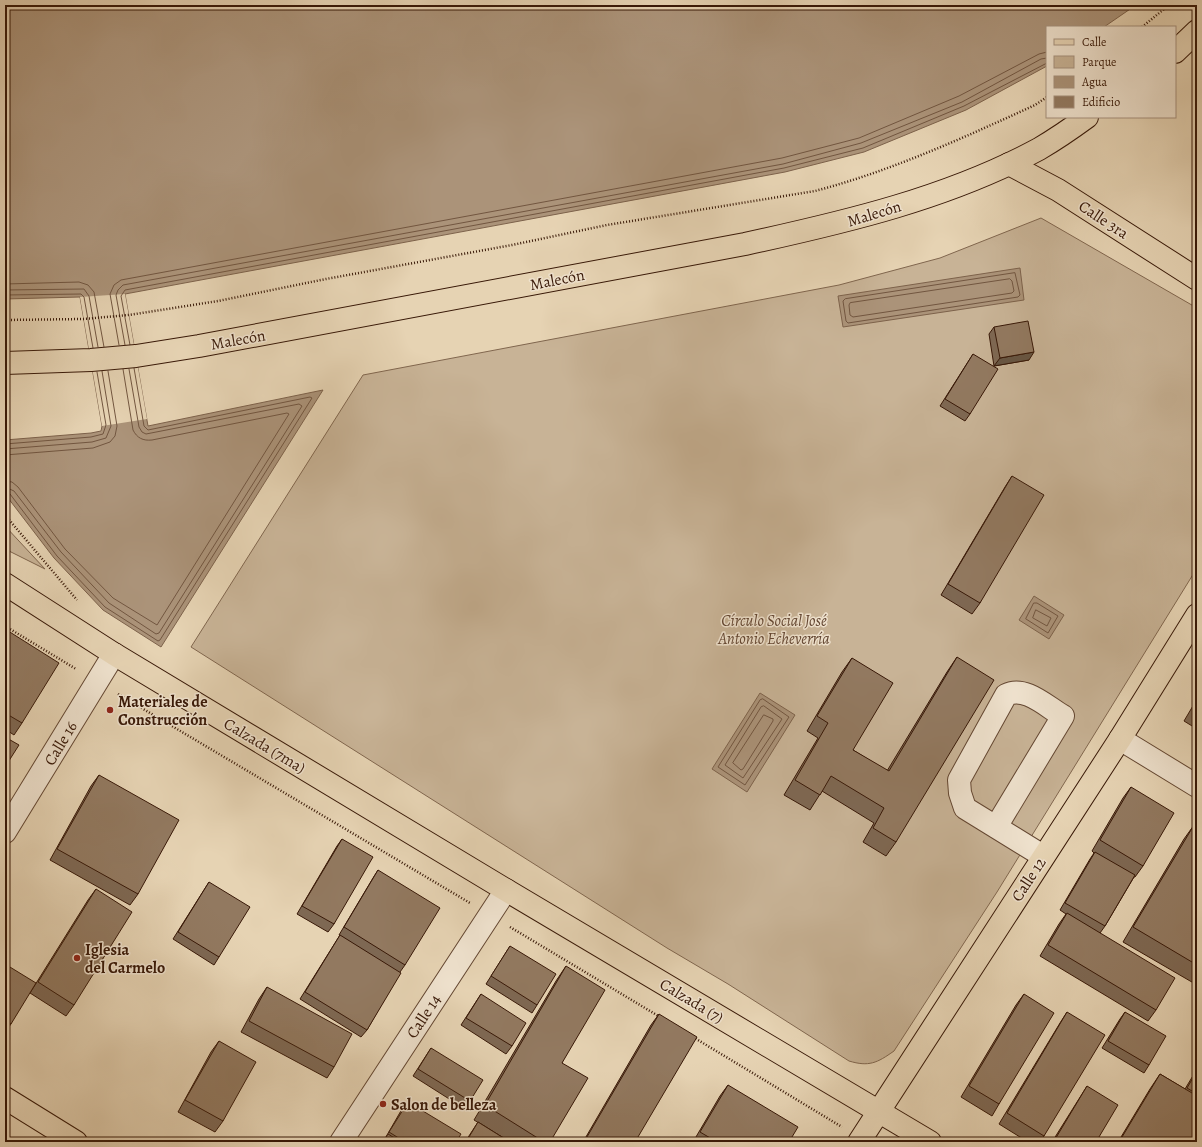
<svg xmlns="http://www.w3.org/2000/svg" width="1202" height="1147" font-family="Alegreya,serif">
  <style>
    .green { fill: #c8b396; stroke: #80664e }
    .water { fill: #ab9379; stroke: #7d624b }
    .pier { fill: #e6d3b3 }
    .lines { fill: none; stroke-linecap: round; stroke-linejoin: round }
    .shore { stroke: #725640; stroke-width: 1 }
    .minor-casing { stroke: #644732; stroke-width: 24 }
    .major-casing { stroke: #381807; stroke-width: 24 }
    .highway-casing { stroke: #381807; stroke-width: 24 }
    .path { stroke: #381807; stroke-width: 2.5; stroke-dasharray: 1 2; stroke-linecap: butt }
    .minor { stroke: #efe2ce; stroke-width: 22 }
    .major { stroke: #e6d3b3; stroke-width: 22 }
    .highway { stroke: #e6d3b3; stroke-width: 22 }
    .wall { fill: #7e6853; stroke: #381807 }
    .shaded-wall { fill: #665543; stroke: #381807 }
    .building { fill: #927960; stroke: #381807 }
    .poi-dot { fill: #8f2418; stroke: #efe2ce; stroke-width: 1.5 }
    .labels { text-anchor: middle; stroke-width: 3; stroke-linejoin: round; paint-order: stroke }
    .street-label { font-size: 16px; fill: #381807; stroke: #efe2ce }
    .park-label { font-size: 16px; font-style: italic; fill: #634632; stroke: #efe2ce }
    .poi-label { font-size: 16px; font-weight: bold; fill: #381807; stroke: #efe2ce; text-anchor: start }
  </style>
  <rect width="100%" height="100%" fill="#e6d3b3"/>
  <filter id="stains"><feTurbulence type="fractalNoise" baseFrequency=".005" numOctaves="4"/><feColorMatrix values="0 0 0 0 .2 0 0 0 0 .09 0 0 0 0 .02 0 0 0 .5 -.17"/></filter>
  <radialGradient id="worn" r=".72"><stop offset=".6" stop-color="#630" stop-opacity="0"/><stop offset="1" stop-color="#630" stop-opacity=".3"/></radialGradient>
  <g class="green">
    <path d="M 1041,218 L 1197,308 L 1197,568 L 997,892 L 894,1051 C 877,1063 869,1067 849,1061 L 728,984 L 667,948 L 191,647 L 363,375 L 839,285 L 940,258 Z"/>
    <polygon points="5,526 45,569 5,549"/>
  </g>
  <g class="water">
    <polygon points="5,5 1136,5 1104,27 1047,27 1047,66 966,110 864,152 785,172 125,294 148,426 323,390 161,647 103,610 54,558 5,494 5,440 91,433 101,431 102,426 80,297 5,299"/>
    <polygon points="1020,268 1024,300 843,327 838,296"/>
    <polygon points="1034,596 1064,615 1049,639 1019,620"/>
    <polygon points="760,693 795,715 747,792 712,769"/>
  </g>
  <polygon class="pier" points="125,294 147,419 102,426 80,297"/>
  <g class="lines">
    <g class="shore">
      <polygon points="1015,273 1020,295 1018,297 848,323 846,321 843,301 845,299"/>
      <polygon points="1010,279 1012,281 1014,291 1012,293 853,317 850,315 849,305 850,303"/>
      <polyline points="5,284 79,282 88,285 94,292 104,347"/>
      <polyline points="5,290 84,289 89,296 98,347"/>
      <polyline points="5,295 81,294 84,297 93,348"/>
      <polyline points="119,345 110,294 114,285 121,280 782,158 859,138 959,96 1039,54 1047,52"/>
      <polyline points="125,345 116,295 118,290 123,285 783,164 861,143 962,102 1041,59 1047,58"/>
      <polyline points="130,345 121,296 125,290 784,168 863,148 964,106 1047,63"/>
      <polyline points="5,444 91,437 103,434 106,425 97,372"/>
      <polyline points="5,449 92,442 106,438 111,426 102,371"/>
      <polyline points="5,455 93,448 110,442 115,436 117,426 108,371"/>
      <path d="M 5,481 L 12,482 L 18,487 L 65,549 L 113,598 L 157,625 L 289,414 L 287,413 L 152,440 C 143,441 137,438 133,430 L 123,369"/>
      <polyline points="5,487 14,491 61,552 109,603 156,634 159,633 302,406 299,404 146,434 142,432 139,427 129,369"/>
      <polyline points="5,492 10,494 57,556 105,607 158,641 160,640 312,398 310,397 148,430 144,426 134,368"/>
      <polygon points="1034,603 1037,603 1058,616 1048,633 1026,619"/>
      <polygon points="1036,610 1051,618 1047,626 1033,618"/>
      <polygon points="763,699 789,717 745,785 718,767 760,700"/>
      <polygon points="764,706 782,719 743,778 725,765 761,707"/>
      <polygon points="764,715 773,719 773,721 743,769 741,770 733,763"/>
    </g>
    <defs>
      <g id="minor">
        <polyline points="1120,739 1197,786"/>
        <path d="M 996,827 L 1063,716 C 1047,707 1025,685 1006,695 L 959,780 L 960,793 L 965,808 L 1043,856"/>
        <polyline points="5,832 114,654"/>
        <polyline points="341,1142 506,890"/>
      </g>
      <g id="major">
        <polyline points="1009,164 1058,190 1197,279"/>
        <polyline points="5,584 114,654 506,890 930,1142"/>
        <polyline points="5,1098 76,1142"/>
        <polyline points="859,1142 1120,739 1197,615"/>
      </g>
      <g id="highway">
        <polyline points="1175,52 1197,31"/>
        <path d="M 5,363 L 91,360 L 136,356 L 199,346 L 745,244 C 846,222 948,198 1039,149 C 1056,139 1072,128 1087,117"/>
      </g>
    </defs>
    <use href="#minor" class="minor-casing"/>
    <use href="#major" class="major-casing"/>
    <use href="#highway" class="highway-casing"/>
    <g class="path">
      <polyline points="1142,27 1169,5"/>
      <path d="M 5,320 L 83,319 L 129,315 L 218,301 L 326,279 L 512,245 L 607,225 L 815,191 C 891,171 963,138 1035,105 L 1047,97"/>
      <polyline points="5,515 77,600"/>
      <polyline points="5,626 76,669"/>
      <polyline points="118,694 470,903"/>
      <polyline points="510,927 660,1017"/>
      <polyline points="693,1037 842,1127"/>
    </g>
    <use href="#minor" class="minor"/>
    <use href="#major" class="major"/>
    <use href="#highway" class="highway"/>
  </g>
  <g class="wall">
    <polygon points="994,327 1029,360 994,366 989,334"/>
    <polygon points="973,354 970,414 965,421 940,406"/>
    <polygon points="1012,476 980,603 972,614 941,595 1005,487"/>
    <polygon points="5,629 22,723 14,735 5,729"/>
    <polygon points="957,657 896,842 886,856 863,842 874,823 822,791 810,810 784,795 818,738 807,731 842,672 852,658 853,750 887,771 947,672"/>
    <polygon points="1197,699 1197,729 1184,721"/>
    <polygon points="99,775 138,894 130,905 50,860 91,786"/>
    <polygon points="1131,787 1143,866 1135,877 1134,877 1105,926 1100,933 1156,1010 1148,1021 1040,956 1059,924 1066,914 1060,910 1090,859 1094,853 1092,851 1123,798"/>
    <polygon points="1194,825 1197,827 1197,985 1123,942 1184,839"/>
    <polygon points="342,839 334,924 328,932 297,914 337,846"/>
    <polygon points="378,870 405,965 400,972 367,1030 361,1037 300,999 340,935 339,935 373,878"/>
    <polygon points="209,882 219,957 214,965 173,939"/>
    <polygon points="96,889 74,1005 66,1016 30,993 88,900"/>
    <polygon points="510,946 537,1005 532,1013 486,984"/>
    <polygon points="5,964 11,1024 5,1032"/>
    <polygon points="566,966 562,1063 550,1142 510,1142 474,1120 556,981"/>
    <polygon points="267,987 334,1067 327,1078 241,1032 259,999"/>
    <polygon points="481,994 512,1046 506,1054 461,1025"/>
    <polygon points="1024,994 999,1104 992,1116 961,1097 1016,1005"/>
    <polygon points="1067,1012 1044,1136 1040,1142 1028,1142 999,1124 1060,1023"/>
    <polygon points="1125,1012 1149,1065 1144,1073 1102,1048 1120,1019"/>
    <polygon points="659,1014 635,1142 583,1142 651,1025"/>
    <polygon points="219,1041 223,1121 215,1132 178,1112 211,1052"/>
    <polygon points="431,1048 470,1101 465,1109 413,1076"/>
    <polygon points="1197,1069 1197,1142 1118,1142 1150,1089 1160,1074 1185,1089"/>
    <polygon points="728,1085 789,1142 693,1142 720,1096"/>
    <polygon points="1087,1086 1096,1142 1052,1142"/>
    <polygon points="408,1102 456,1142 383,1142 402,1109"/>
    <polygon points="478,1122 510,1142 465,1142"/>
  </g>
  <polygon class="shaded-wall" points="1034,352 1029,360 994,366 1000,358"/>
  <g class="building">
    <polygon points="1028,321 1034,352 1000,358 994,327"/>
    <polygon points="973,354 998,369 970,414 945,399"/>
    <polygon points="1012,476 1044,495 980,603 948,584"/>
    <polygon points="5,629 59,663 22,723 5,713"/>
    <polygon points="957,657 994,680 896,842 873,828 884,808 831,776 820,795 795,780 828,723 817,716 852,658 893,683 853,750 889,771"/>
    <polygon points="1197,701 1197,714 1192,710"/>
    <polygon points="5,737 19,745 5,767"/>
    <polygon points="99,775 179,820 138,894 57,849"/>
    <polygon points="1131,787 1174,813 1143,866 1100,840"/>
    <polygon points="1194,825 1197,827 1197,965 1133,927"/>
    <polygon points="342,839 373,857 334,924 302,906"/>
    <polygon points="1095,852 1135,875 1105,926 1065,903"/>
    <polygon points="378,870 440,908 405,965 344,927"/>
    <polygon points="209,882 250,907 219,957 178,932"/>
    <polygon points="96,889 132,912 74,1005 38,982"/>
    <polygon points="1067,913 1175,978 1156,1010 1048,945"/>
    <polygon points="340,935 401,973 367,1030 305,992"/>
    <polygon points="510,946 556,974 537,1005 491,976"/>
    <polygon points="5,964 36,983 11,1024 5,1020"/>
    <polygon points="566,966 605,990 562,1063 588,1078 550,1142 544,1142 485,1105"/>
    <polygon points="267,987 352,1034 334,1067 249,1021"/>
    <polygon points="481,994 526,1023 512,1046 466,1018"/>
    <polygon points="1024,994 1054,1013 999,1104 969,1086"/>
    <polygon points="1067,1012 1105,1035 1044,1136 1007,1113"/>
    <polygon points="1125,1012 1166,1036 1149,1065 1108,1041"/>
    <polygon points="659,1014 697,1037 635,1142 584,1142"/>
    <polygon points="219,1041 256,1062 223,1121 185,1100"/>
    <polygon points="431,1048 483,1080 470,1101 418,1069"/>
    <polygon points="1197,1071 1197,1094 1187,1088"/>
    <polygon points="1160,1074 1197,1096 1197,1142 1119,1142"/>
    <polygon points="728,1085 798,1127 789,1142 717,1142 700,1132"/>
    <polygon points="1087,1086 1118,1105 1096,1142 1055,1142 1054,1141"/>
    <polygon points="408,1102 461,1134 456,1142 405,1142 389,1132"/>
    <polygon points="478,1122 510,1142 466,1142"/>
    <polygon points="388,1134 401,1142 383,1142"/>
  </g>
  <g class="poi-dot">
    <circle cx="110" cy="710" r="4"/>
    <circle cx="77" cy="958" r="4"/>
    <circle cx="383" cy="1104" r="4"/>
  </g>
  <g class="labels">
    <g class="street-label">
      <text transform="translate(874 213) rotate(-17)" y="6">Malecón</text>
      <text transform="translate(1104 219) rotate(33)" y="6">Calle 3ra</text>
      <text transform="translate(557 279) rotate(-11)" y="6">Malecón</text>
      <text transform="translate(238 339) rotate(-10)" y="6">Malecón</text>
      <text transform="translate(60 743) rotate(-59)" y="6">Calle 16</text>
      <text transform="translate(265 745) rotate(31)" y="6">Calzada (7ma)</text>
      <text transform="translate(1028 879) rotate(-57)" y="6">Calle 12</text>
      <text transform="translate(692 1000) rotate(31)" y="6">Calzada (7)</text>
      <text transform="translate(423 1016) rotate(-57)" y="6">Calle 14</text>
    </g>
    <g class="park-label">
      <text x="774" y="626">Círculo Social José<tspan x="774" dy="18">Antonio Echeverría</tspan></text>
    </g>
    <g class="poi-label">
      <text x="118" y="707">Materiales de<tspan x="118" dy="18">Construcción</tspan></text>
      <text x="85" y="955">Iglesia<tspan x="85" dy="18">del Carmelo</tspan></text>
      <text x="391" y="1110">Salon de belleza</text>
    </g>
  </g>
  <rect width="1202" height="1147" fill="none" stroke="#e6d3b3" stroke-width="20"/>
  <rect x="6" y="6" width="1190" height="1135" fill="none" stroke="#381807" stroke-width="2"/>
  <rect x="10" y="10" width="1182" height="1127" fill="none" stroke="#381807"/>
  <rect x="1046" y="26" width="130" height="92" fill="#efe2ce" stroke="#a6917e"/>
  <rect x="1054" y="39" width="20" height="6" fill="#e6d3b3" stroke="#a6917e"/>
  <text x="1082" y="46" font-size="12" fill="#381807">Calle</text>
  <rect x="1054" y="56" width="20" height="12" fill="#c8b396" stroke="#a6917e"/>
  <text x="1082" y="66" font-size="12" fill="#381807">Parque</text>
  <rect x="1054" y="76" width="20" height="12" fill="#ab9379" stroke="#a6917e"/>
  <text x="1082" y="86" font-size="12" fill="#381807">Agua</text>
  <rect x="1054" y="96" width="20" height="12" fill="#927960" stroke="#a6917e"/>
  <text x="1082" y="106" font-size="12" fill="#381807">Edificio</text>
  <rect width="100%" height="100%" filter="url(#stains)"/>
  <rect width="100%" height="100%" fill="url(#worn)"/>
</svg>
